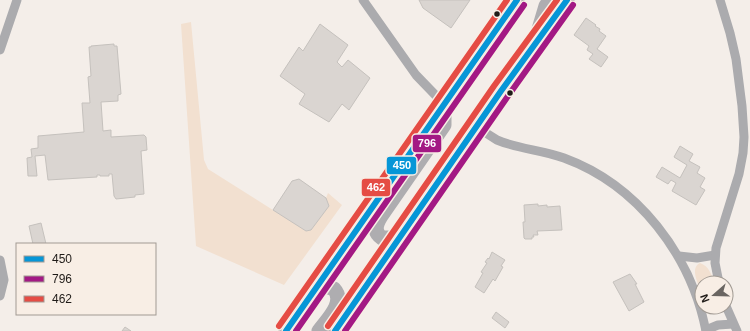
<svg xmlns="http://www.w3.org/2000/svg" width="750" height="331" font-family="Arial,sans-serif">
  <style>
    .green { fill: #f2e0d0 }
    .building { fill: #dad5d1; stroke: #c5c1bd }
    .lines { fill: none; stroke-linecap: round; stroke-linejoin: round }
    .minor { stroke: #ababae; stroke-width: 9 }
    .primary { stroke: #aeadb0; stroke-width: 15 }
    .bus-1-casing { stroke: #f8eee5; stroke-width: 9 }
    .bus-2-casing { stroke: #f8eee5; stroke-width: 9 }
    .bus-3-casing { stroke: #f8eee5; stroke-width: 9 }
    .bus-1 { stroke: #0696d7; stroke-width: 6 }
    .bus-2 { stroke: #a31984; stroke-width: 6 }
    .bus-3 { stroke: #e54c44; stroke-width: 6 }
    .bus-dot { fill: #1f1b18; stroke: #f8eee5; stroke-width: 1.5 }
    .line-badge { stroke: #f8eee5; stroke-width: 1.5 }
    .badge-label { font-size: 11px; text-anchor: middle; font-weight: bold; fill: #fff }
  </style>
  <rect width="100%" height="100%" fill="#f4eee9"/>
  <g class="green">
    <polygon points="191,22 204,160 208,169 306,231 311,230 329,206 326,198 328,193 342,205 284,285 196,246 181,24"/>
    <path d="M 700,263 C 709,266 712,275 714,283 L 702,283 L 702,294 C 699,285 689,268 700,263 Z"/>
    <polygon points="707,307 720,307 720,311 713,314 710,312"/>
  </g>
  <g class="building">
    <polygon points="419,0 470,0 451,28 423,8"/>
    <polygon points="586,18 596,25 595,26 600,29 599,31 606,36 597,49 608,57 601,67 589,59 593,54 587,50 589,46 574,35"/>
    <polygon points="320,24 348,45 337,62 342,67 348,60 370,78 349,110 342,104 329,122 299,104 305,94 280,76 299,47 303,51"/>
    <polygon points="114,44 114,46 117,46 121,94 118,95 118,101 101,102 103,131 111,130 111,137 144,135 146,137 147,150 141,151 144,194 135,195 135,197 116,199 114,196 112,174 109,174 109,176 100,176 100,175 97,175 97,177 48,180 45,155 35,156 37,176 28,176 27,158 32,157 31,149 38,148 38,136 84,132 82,103 90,103 88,77 91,76 89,47 91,47 91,46"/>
    <polygon points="680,146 693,154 689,161 700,167 697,173 705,178 700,187 705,190 696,205 672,191 676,183 671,180 668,184 656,177 662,167 680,178 687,165 674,157"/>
    <polygon points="299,179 326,198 329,206 311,230 306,231 273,210 292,181"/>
    <polygon points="538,204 538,206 547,205 547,207 560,206 562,230 537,231 538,235 533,235 534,237 532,237 532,239 525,239 524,238 523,222 525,222 524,205"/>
    <polygon points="41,223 46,244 33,244 29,226"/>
    <polygon points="492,252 505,260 501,266 503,267 495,281 493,279 484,293 475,287 483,273 481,272 487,263 485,262 488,258 489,259"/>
    <polygon points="630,274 637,284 635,284 644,302 629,311 613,282"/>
    <polygon points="496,312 509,322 505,328 492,318"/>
    <polygon points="125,327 131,331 122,331"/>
  </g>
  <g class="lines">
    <g class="minor">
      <polyline points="363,0 416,75 444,104"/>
      <polyline points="0,50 17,0"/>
      <path d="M 477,126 C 483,131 490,136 497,140 C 518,149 543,150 564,158 C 638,185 691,255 706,331"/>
      <polyline points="679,256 697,258 715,255"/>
      <polyline points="0,260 4,280 0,296"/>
      <polyline points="719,283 715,263 716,248 739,174 743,153 744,137 742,106 736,59 730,33 720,0"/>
      <polyline points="726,306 737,331"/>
      <polyline points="706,330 718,325 733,324"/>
    </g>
    <g class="primary">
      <polyline points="537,36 546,6 550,0"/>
      <path d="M 399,238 L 382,238 C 373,232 376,224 381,216 L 444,125 L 444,104"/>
      <polyline points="286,331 517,0"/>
      <path d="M 319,331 C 327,320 346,302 334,289 L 320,284"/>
      <polyline points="335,331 501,91 567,0"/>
    </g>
    <defs>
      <g id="bus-1">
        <polyline points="286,331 517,0"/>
        <polyline points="335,331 501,91 567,0"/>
      </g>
      <g id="bus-2">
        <polyline points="296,331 524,5"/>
        <polyline points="345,331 508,96 573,5"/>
      </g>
      <g id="bus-3">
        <polyline points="279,326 507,0"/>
        <polyline points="328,326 494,86 557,0"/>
      </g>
    </defs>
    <use href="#bus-1" class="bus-1-casing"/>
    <use href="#bus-2" class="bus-2-casing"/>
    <use href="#bus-3" class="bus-3-casing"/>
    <use href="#bus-1" class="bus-1"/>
    <use href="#bus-2" class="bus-2"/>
    <use href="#bus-3" class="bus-3"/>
  </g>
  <g class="bus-dot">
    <circle cx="497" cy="14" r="3.5"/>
    <circle cx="510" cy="93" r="3.5"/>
  </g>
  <g class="line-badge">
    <rect x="412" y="134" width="30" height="19" rx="4" fill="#a31984"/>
    <rect x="386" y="156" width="31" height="19" rx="4" fill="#0696d7"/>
    <rect x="361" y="178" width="30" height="19" rx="4" fill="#e54c44"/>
  </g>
  <g class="badge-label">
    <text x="427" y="147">796</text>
    <text x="402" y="169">450</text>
    <text x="376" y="191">462</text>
  </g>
  <rect x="16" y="243" width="140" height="72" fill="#f8eee5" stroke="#a19a93"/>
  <rect x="24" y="256" width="20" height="6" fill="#0696d7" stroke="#a19a93"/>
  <text x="52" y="263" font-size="12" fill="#1f1b18">450</text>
  <rect x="24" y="276" width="20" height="6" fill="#a31984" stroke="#a19a93"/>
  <text x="52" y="283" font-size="12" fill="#1f1b18">796</text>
  <rect x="24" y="296" width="20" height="6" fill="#e54c44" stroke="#a19a93"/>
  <text x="52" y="303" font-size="12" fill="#1f1b18">462</text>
  <g transform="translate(714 295) rotate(250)"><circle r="19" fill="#f8eee5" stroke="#a19a93"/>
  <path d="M0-3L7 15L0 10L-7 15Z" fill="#6a6561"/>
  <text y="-6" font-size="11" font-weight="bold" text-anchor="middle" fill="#1f1b18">N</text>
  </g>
</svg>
